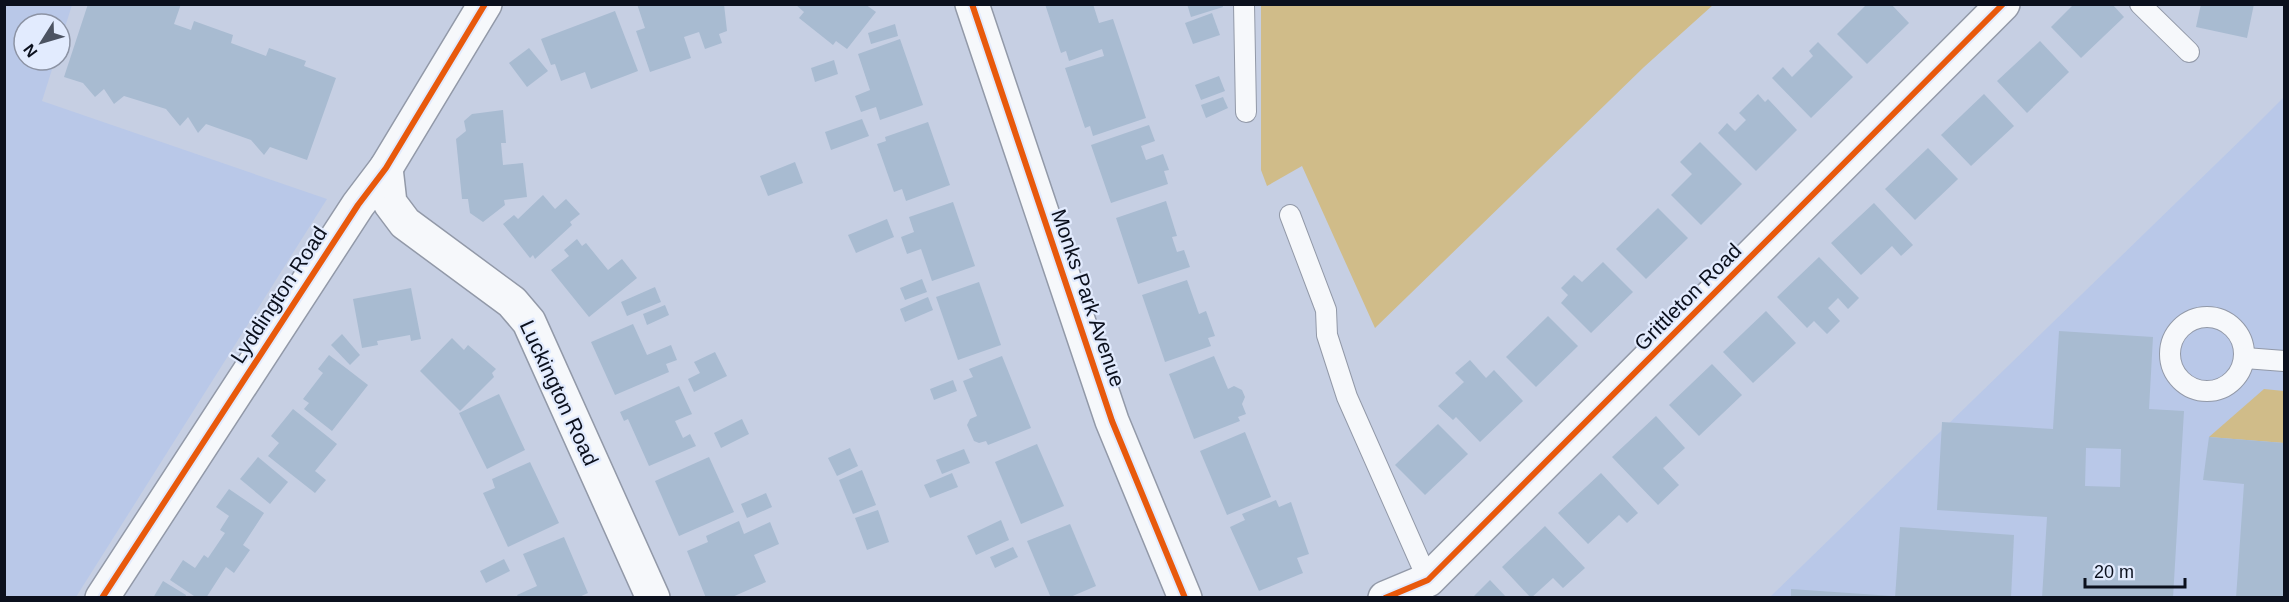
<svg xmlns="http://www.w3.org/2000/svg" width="2289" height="602" font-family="Helvetica,sans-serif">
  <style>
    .built { fill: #b9c8e8 }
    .green { fill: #d0bc89 }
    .building { fill: #a8bbd1; fill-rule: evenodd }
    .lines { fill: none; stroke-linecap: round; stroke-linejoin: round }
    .service-casing { stroke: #9299a8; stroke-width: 22 }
    .minor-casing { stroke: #9299a8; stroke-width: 36 }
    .tertiary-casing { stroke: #9299a8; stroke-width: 36 }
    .service { stroke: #f6f8fb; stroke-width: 20 }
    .minor { stroke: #f6f8fb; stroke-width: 33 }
    .tertiary { stroke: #f6f8fb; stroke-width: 33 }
    .cycleway-casing { stroke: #e2ebfe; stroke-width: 10 }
    .cycleway { stroke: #e8590c; stroke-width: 6 }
    .labels { text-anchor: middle; stroke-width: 4.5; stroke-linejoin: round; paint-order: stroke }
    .street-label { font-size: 21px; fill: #0b101d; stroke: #e2ebfe }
  </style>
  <rect width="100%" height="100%" fill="#c6cfe3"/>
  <g class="built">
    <polygon points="4,5 72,5 60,43 60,24 24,24 24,60 55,60 42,101 327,199 76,597 5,597"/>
    <polygon points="2284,97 2284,597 1769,598 2252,129"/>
  </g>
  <g class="green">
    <polygon points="1261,5 1261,4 1713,5 1644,67 1375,328 1302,166 1267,186 1261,170"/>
    <polygon points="2264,389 2284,391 2284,443 2209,437"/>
  </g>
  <g class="building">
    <polygon points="88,4 181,4 174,24 191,30 194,21 233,35 231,43 266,56 269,48 306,61 304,66 336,78 307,160 270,147 264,155 251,140 206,124 198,133 188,117 180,126 166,109 124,96 114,104 104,89 95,97 83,83 64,77"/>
    <polygon points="637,4 724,4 727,31 719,34 722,43 705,49 699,32 684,37 691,58 650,72 636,31 645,28"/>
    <polygon points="795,4 865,4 876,12 847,49 836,41 833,45 799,18 804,12"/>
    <polygon points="1045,4 1093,4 1099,23 1113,19 1146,118 1093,136 1090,126 1085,128 1065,68 1104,56 1102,49 1069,61 1066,51 1061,53"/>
    <polygon points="1187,4 1222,4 1223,7 1191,17"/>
    <polygon points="1867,4 1891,4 1909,23 1867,64 1837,34"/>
    <polygon points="2074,4 2112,4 2124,17 2081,58 2051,27"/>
    <polygon points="2201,4 2254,4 2247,38 2196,27"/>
    <polygon points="615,11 638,71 591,89 585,72 561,81 555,64 551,65 541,39"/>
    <polygon points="1212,13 1220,35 1193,44 1185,23"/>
    <polygon points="895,24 898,36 871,44 868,33"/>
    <polygon points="900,39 923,105 880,120 876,107 861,112 855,96 870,90 858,54"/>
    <polygon points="2040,41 2069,72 2027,113 1997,81"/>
    <polygon points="1818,42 1853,77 1811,118 1772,78 1783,67 1792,77 1813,56 1809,51"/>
    <polygon points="529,48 548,71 527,87 509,63"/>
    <polygon points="834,60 838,74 815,82 811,68"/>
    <polygon points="1219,76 1225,91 1201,100 1195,85"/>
    <polygon points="1758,94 1765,102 1768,99 1797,130 1756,171 1718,133 1727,123 1735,131 1746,120 1739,113"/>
    <polygon points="1984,94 2014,126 1971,166 1941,135"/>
    <polygon points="1223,97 1228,108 1206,118 1201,105"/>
    <polygon points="503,110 506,143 501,143 503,165 523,163 527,197 504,200 505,205 483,222 470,213 468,199 462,199 456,139 466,131 464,121 472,114"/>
    <polygon points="862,119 869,136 831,150 825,132"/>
    <polygon points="928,122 950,185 906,201 902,189 894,192 877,144 886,141 885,137"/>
    <polygon points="1149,125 1155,141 1141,146 1146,160 1163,154 1169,170 1164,171 1168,184 1111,203 1091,145"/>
    <polygon points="1700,142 1742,184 1701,225 1671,195 1692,174 1680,162"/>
    <polygon points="1928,148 1958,179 1915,220 1885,189"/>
    <polygon points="795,162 803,183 768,196 760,176"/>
    <polygon points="543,195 555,209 566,199 580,214 570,222 572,225 535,259 533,255 530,258 503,224 514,215 518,219"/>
    <polygon points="1166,201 1177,236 1172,237 1177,252 1184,250 1190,267 1138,284 1116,218"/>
    <polygon points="953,202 975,266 932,281 921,249 907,254 901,237 914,232 909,217"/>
    <polygon points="1874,203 1913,245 1901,256 1892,246 1861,275 1831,243"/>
    <polygon points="1658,208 1688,238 1646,279 1616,249"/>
    <polygon points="887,219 894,237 856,253 848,235"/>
    <polygon points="577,239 582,246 586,243 608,270 622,259 637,278 589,317 551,270 569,256 564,250"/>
    <polygon points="1819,257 1859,298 1848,309 1838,298 1828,308 1840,321 1827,334 1814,321 1807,328 1777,297"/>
    <polygon points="1603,262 1633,292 1591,333 1561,303 1568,295 1561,288 1574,275 1582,282"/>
    <polygon points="922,279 927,292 905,300 900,288"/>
    <polygon points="1187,280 1199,314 1206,311 1215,336 1208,338 1211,346 1165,362 1142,295"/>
    <polygon points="979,282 1001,345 958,360 936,297"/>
    <polygon points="655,287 661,302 627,316 621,302"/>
    <polygon points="411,288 421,339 411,341 410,335 377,341 378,345 362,348 353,299"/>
    <polygon points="928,297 933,310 905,322 900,309"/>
    <polygon points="665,305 669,315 647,325 643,314"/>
    <polygon points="1766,311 1796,343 1753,383 1723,352"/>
    <polygon points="1548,316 1578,346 1536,387 1506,357"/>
    <polygon points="633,324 647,355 671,345 677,360 666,364 669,372 615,395 591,342"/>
    <path d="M 2059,331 L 2153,337 L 2149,409 L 2184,411 L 2173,598 L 2042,598 L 2047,517 L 1937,510 L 1942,422 L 2053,429 ZM 2086,448 L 2121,449 L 2120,487 L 2085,486 Z"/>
    <polygon points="342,334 360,355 350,365 331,345"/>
    <polygon points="452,338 464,350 468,345 496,369 492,373 494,377 460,411 420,371"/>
    <polygon points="715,352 727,376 694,392 688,379 700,373 694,362"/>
    <polygon points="329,355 368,385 332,431 304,409 309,403 303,399 323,373 318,369"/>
    <polygon points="1002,356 1031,428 988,445 986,441 979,443 974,441 967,425 970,419 977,416 963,381 973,377 969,369"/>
    <polygon points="1214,356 1228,389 1234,386 1242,390 1245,397 1242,404 1246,414 1238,417 1240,421 1194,439 1169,374"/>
    <polygon points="1470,360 1486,378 1494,370 1523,401 1480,442 1456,417 1453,420 1438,406 1464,382 1455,373"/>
    <polygon points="1712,364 1742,395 1699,436 1669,405"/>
    <polygon points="953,380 957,391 934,400 930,389"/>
    <polygon points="679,386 692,414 675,421 683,438 690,434 696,446 649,466 628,419 624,421 620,412"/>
    <polygon points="499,394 525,450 487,469 459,413"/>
    <polygon points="293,409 337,444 315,471 326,480 315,493 268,456 279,443 271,436"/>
    <polygon points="1656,416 1685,448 1663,468 1679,485 1658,505 1612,457"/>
    <polygon points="742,419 749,434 721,448 714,433"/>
    <polygon points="1438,424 1468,454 1425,495 1395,465"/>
    <polygon points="1245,432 1271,497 1227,515 1200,451"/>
    <polygon points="2209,437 2284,443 2284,598 2236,598 2244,484 2203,480"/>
    <polygon points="1037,444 1064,506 1021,524 995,462"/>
    <polygon points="850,448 858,466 837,476 828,458"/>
    <polygon points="964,449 970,463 942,474 936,460"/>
    <polygon points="258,457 288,482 270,504 240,479"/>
    <polygon points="709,457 734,512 679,536 655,481"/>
    <polygon points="530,462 559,523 508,547 483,493 495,488 492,479"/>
    <polygon points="862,470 876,505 853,514 839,480"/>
    <polygon points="952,473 958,487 930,498 924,485"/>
    <polygon points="1601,473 1638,513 1627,523 1619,515 1588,544 1558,513"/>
    <polygon points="229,489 264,513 243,545 250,550 234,573 226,567 206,598 197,598 170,580 183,560 195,568 204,555 208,558 225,533 220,530 229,516 216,507"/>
    <polygon points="766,493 772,507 747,518 741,504"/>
    <polygon points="1276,500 1279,507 1291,502 1309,554 1297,558 1303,573 1259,591 1230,527 1245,520 1242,514"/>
    <polygon points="878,510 889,542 867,550 855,518"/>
    <polygon points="1001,520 1009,540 976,555 967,536"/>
    <polygon points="739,521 744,534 770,522 779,544 754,555 766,582 730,598 706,598 687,551 708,542 706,536"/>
    <polygon points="1070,524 1096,586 1068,598 1051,598 1027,541"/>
    <polygon points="1545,526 1585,568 1563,588 1553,578 1531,598 1502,567"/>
    <polygon points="1900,527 2014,535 2011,598 1895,598"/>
    <polygon points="564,537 588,593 577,598 519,598 517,595 537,586 523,554"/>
    <polygon points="1013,547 1018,557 995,568 990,557"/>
    <polygon points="504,559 510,571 486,583 480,571"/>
    <polygon points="1490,580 1507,598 1472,598"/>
    <polygon points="163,581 186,595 185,598 153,598"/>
    <polygon points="1791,589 1892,596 1892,598 1791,598"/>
  </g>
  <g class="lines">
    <defs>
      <g id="service">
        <polyline points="1244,4 1246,112"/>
        <polyline points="2140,4 2189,52"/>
        <polyline points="1290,215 1326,310 1327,335 1347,397 1428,580"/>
        <circle cx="2207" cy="354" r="37"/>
        <polyline points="2245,358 2284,361"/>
      </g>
      <g id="minor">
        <polyline points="386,168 390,203 405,223 512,302 529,322 653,598"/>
        <polyline points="102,598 358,205 386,168 485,4"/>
        <polyline points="1385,598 1428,580 2003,4"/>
      </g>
      <polyline id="tertiary" points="972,4 1112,421 1185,598"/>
    </defs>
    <use href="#service" class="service-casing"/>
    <use href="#minor" class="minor-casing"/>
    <use href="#tertiary" class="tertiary-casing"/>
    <use href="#service" class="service"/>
    <use href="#minor" class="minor"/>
    <use href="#tertiary" class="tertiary"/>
    <defs>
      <g id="cycleway">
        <polyline points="972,4 1112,421 1185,598"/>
        <polyline points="102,598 358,205 386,168 485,4"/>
        <polyline points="1385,598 1428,580 2003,4"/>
      </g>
    </defs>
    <use href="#cycleway" class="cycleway-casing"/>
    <use href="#cycleway" class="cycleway"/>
  </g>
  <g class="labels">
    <g class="street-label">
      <text transform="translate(279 295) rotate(-57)" y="7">Lyddington Road</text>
      <text transform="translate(1688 297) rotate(-45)" y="7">Grittleton Road</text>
      <text transform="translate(1088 298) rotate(71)" y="7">Monks Park Avenue</text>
      <text transform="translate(559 393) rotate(65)" y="7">Luckington Road</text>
    </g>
  </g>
  <rect width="2289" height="602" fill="none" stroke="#0b101d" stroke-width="12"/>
  <g transform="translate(42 42) rotate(233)"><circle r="28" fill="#e2ebfe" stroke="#8c93a4" stroke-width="1.5"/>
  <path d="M0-4.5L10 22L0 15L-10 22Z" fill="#4c5362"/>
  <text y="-9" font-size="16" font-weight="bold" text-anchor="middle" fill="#0b101d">N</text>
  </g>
  <path d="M2085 578v9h100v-9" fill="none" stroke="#0b101d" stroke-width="3"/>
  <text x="2094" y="578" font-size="18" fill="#0b101d" stroke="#e2ebfe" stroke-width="4.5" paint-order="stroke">20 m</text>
</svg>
